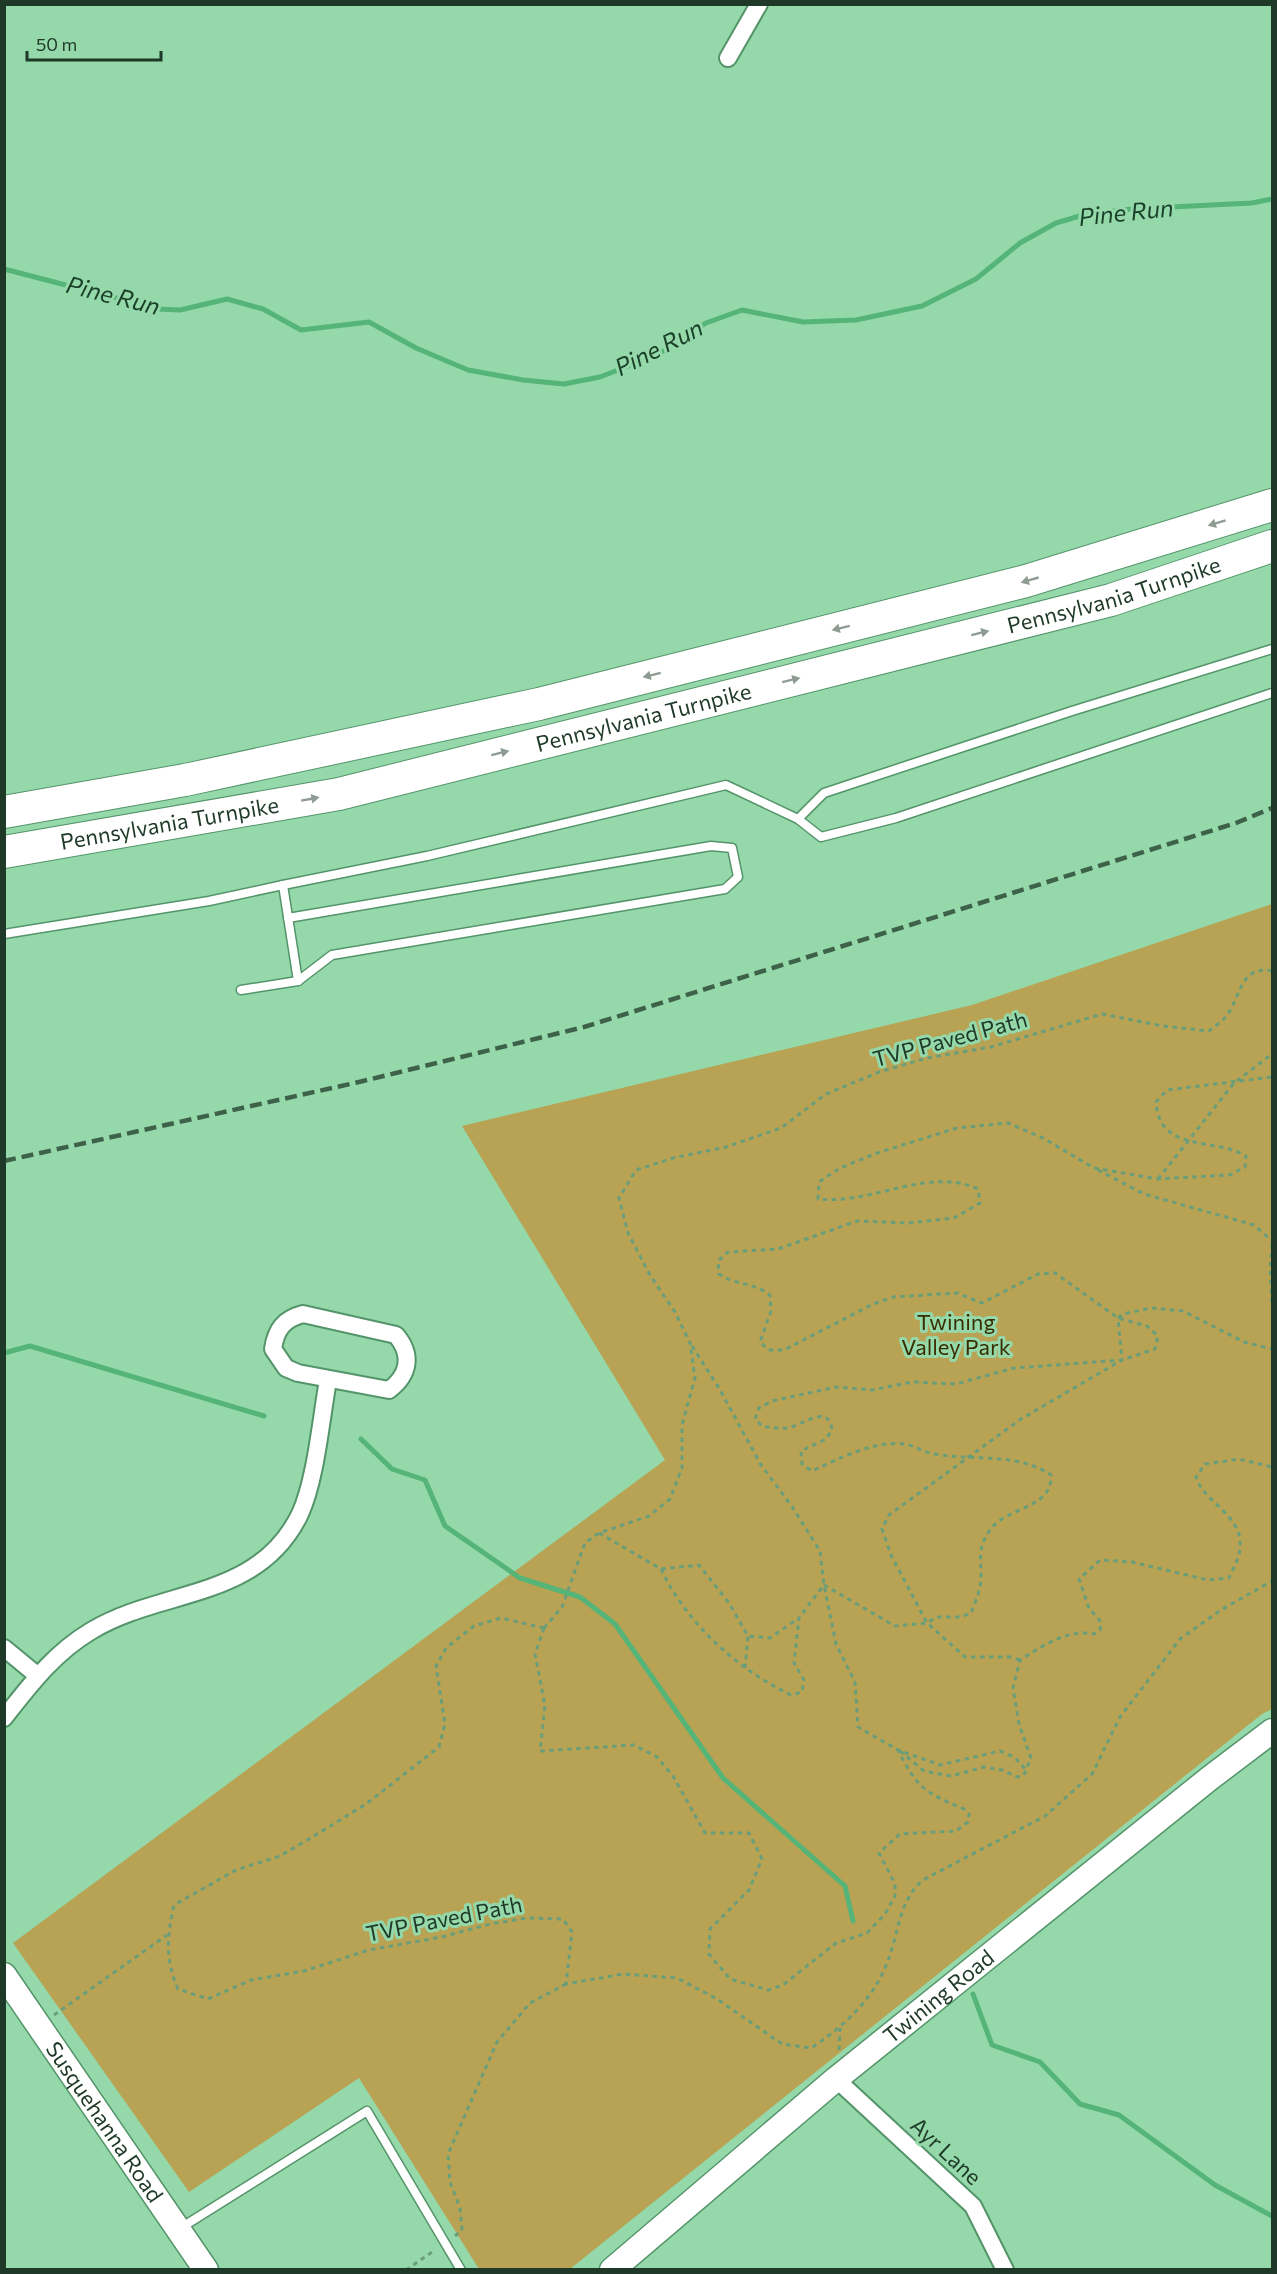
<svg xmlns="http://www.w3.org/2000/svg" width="1277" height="2274" font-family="Commissioner,sans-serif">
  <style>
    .green { fill: #b8a253 }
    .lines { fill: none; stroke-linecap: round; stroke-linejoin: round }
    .stream { stroke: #55b478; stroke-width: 5 }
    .lane-casing { stroke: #54946a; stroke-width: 11 }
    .street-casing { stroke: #54946a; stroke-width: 20 }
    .secondary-casing { stroke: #54946a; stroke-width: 27 }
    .highway-casing { stroke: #54946a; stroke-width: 34 }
    .path { stroke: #6a9e7a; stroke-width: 3; stroke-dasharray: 4.5 4.5; stroke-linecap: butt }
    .lane { stroke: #fff; stroke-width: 8 }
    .street { stroke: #fff; stroke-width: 16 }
    .secondary { stroke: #fff; stroke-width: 24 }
    .highway { stroke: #fff; stroke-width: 32 }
    .rail { stroke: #3d6249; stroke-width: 4.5; stroke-dasharray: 12 6; stroke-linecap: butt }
    .oneway { fill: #8e9c93 }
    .labels { text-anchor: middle; stroke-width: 6; stroke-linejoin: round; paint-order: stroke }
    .street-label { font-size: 22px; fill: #1e3927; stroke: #95d8aa }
    .park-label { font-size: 22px; fill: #382d00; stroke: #95d8aa }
    .water-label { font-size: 24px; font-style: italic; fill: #1a4129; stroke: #95d8aa }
  </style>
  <rect width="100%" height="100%" fill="#95d8aa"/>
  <polygon class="green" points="1272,904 1272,1709 1262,1714 570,2269 479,2269 359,2078 189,2192 13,1943 665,1460 462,1126 972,1005"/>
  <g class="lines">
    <g class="stream">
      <polyline points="4,269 158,309 180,310 227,299 263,309 301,330 369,322 416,348 468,370 523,380 564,384 600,377 657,355 706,323 742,310 803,322 856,320 922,306 976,279 1020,243 1056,223 1083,215 1131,209 1252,203 1272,199"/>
      <polyline points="4,1353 30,1346 264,1416"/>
      <polyline points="361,1439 392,1469 425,1480 445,1526 520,1578 580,1597 615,1624 723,1778 845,1886 853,1921"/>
      <polyline points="973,1994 992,2045 1040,2062 1080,2104 1119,2115 1215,2185 1272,2216"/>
    </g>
    <defs>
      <g id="lane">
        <polyline points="798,819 824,793 1072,711 1272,649"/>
        <polyline points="283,885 427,856 726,785 798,819 821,837 896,818 1272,693"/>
        <polyline points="288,918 711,846 732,848 738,877 725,889 332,955 298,981"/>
        <polyline points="4,934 209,901 283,885 298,981 241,990"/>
        <polyline points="179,2229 367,2111 461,2270"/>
      </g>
      <g id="street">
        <polyline points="728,58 759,4"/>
        <path d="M 303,1314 L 396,1335 C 413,1355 409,1375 389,1390 L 298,1373 L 286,1368 L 273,1349 C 276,1329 284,1319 303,1314 Z"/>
        <polyline points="4,1648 38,1676"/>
        <path d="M 4,1718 C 30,1685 54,1653 91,1631 C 162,1588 258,1601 300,1514 C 316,1479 321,1419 328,1380"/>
        <polyline points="836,2079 973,2206 1005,2270"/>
      </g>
      <g id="secondary">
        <path id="s1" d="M 4,1975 L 206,2270"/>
        <path id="s2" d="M 612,2270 L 836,2079 L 1210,1778 L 1272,1731"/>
      </g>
      <g id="highway">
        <polyline points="4,812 185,780 539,704 1026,581 1272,505"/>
        <path id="s3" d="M 4,852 L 339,794 L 1111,600 L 1272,546"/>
      </g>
    </defs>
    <use href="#lane" class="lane-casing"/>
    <use href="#street" class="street-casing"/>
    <use href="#secondary" class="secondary-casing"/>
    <use href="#highway" class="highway-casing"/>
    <g class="path">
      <polyline points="1098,1170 1144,1194 1254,1225 1272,1241"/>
      <polyline points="1158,1179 1234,1083 1272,1054"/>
      <polyline points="1272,1244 1270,1270 1272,1304"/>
      <polyline points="692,1346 719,1388 761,1465 791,1505 820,1551 824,1585 836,1644 855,1682 858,1727 898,1750 940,1765 1000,1751 1014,1757 1027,1771"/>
      <polyline points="599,1533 661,1569 699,1565 729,1603 748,1636 770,1638 799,1618"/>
      <path d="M 661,1569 C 687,1624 737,1669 791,1695 L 802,1692 L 804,1680 L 794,1663 L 799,1618 L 823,1586"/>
      <path d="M 824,1585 L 895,1626 L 927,1623 L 936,1617 L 961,1617 L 971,1613 C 974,1605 978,1596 980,1587 C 984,1565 974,1552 990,1530 C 1007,1506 1053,1509 1051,1475 C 1016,1451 969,1462 930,1453 C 921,1451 913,1445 904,1444 C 875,1440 838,1459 812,1471 L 802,1464 L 801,1451 L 826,1439 L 832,1430 C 829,1402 802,1426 787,1428 C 779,1429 771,1427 763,1427 L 755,1419 L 759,1408 L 772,1401 L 836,1387 L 872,1390 L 912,1382 L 956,1384 L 1014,1368 L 1122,1360 L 1155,1349 L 1158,1336 L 1147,1326 L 1118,1318 L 1055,1273 L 1038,1274 L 982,1303 L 957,1293 L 893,1297 L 873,1304 L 784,1350 L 769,1350 L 760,1342 L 771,1311 L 770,1295 C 751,1281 736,1286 719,1274 L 718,1261 L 728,1252 L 778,1249 L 857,1221 L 909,1223 L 954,1218 L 980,1203 L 978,1189 C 928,1166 872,1205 818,1199 L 819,1182 L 840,1168 L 877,1153 L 957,1128 L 1008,1123 L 1043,1138 L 1094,1168 L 1158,1179 L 1230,1175 L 1245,1167 L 1246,1156 C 1214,1137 1159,1153 1156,1102 L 1167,1090 L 1272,1077"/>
      <path d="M 544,1628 L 501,1618 L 474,1626 L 446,1648 L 436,1666 L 445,1724 L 439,1747 L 366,1804 L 319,1833 L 280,1856 L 236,1870 L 174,1905 C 167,1936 165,1960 178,1989 L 208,1999 L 251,1980 L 304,1971 L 369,1950 L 442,1937 L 490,1924 L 527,1918 L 563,1919 L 572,1932 L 566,1984 L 623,1974 L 677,1978 L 717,1999 L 782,2044 L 811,2048 C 843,2027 873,2000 887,1963 C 899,1934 898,1901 923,1880 L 1045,1816 L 1092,1774 L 1120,1717 L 1180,1639 L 1221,1610 L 1272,1581"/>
      <path d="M 544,1628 L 562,1607 L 585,1543 L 599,1533 L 649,1516 L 670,1499 L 682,1468 L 682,1425 L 695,1378 L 690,1343 L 675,1312 L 650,1275 L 628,1233 L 619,1198 L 636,1170 L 673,1158 L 726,1147 L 781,1128 L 826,1094 L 879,1072 L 927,1058 L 991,1047 L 1102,1014 L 1163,1026 L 1209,1031 C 1213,1027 1220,1023 1224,1019 C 1241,1000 1239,964 1272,971"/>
      <path d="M 544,1628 L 535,1654 L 545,1706 L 540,1751 L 634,1745 L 657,1757 L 673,1776 L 705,1833 L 749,1833 L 762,1859 L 749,1890 L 710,1929 L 709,1954 L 730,1979 L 768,1990 L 783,1985 L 836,1943 L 867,1933 L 885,1914 L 895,1896 L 895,1884 L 879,1853 L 900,1834 L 956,1831 L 968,1822 L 969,1814 L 964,1809 C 924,1792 918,1789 898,1750"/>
      <polyline points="1020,1660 1011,1657 965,1657 927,1623 891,1555 882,1529 889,1515 1021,1419 1122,1360 1118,1318 1123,1314 1151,1308 1183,1311 1244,1342 1272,1349"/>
      <polyline points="745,1668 748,1636"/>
      <path d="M 900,1751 L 924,1771 L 951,1776 L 984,1767 L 1002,1770 L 1017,1777 L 1024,1775 L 1031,1758 L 1019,1724 L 1013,1688 L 1020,1660 C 1043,1646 1066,1629 1094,1634 L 1100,1630 L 1101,1622 L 1089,1608 L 1079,1579 L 1100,1560 L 1132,1562 L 1208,1580 L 1229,1578 C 1233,1569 1240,1557 1240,1547 C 1243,1515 1204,1503 1196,1477 L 1205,1464 L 1239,1459 L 1272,1467"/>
      <polyline points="54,2015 167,1935"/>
      <polyline points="839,2050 840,2028"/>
      <polyline points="455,2236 462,2230 460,2208 450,2182 448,2154 497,2042 530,2003 566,1984"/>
      <polyline points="406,2270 435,2250"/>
    </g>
    <use href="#lane" class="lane"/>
    <use href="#street" class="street"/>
    <use href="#secondary" class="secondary"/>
    <use href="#highway" class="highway"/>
    <polyline class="rail" points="4,1161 359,1082 584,1027 1236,823 1272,808"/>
  </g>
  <defs><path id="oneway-solid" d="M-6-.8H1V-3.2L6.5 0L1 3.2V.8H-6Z" transform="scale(1.5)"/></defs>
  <g class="oneway">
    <use href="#oneway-solid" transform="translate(1217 523) rotate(163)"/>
    <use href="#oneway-solid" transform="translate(1030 580) rotate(164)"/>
    <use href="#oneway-solid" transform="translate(841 628) rotate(166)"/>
    <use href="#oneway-solid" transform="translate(980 633) rotate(-14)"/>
    <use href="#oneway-solid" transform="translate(652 675) rotate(166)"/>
    <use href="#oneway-solid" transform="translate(791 680) rotate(-14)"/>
    <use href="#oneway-solid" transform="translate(500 753) rotate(-14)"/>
    <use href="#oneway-solid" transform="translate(310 799) rotate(-10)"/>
  </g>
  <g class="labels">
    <g class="street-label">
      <text dy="8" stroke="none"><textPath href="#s3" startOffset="1140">Pennsylvania Turnpike</textPath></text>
      <text dy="8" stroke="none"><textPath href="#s3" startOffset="654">Pennsylvania Turnpike</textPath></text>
      <text dy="8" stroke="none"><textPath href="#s3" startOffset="168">Pennsylvania Turnpike</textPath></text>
      <text transform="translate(950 1039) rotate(-15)" y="8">TVP Paved Path</text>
      <text transform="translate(444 1919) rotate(-11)" y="8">TVP Paved Path</text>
      <text dy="8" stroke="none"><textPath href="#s2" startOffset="426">Twining Road</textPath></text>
      <text dy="8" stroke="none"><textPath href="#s1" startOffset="178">Susquehanna Road</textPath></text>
      <text transform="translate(946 2151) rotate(43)" y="8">Ayr Lane</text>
    </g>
    <g class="park-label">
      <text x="956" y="1330">Twining<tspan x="956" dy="25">Valley Park</tspan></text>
    </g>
    <g class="water-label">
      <text transform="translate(1126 213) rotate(-6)" y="8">Pine Run</text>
      <text transform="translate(113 296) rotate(14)" y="8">Pine Run</text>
      <text transform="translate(659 348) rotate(-27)" y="8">Pine Run</text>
    </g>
  </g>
  <rect width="1277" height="2274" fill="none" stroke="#1e3927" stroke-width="12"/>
  <path d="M27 51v9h134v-9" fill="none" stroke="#1e3927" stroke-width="3"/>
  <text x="36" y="51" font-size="18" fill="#1e3927" stroke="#95d8aa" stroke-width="4.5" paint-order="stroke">50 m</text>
</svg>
